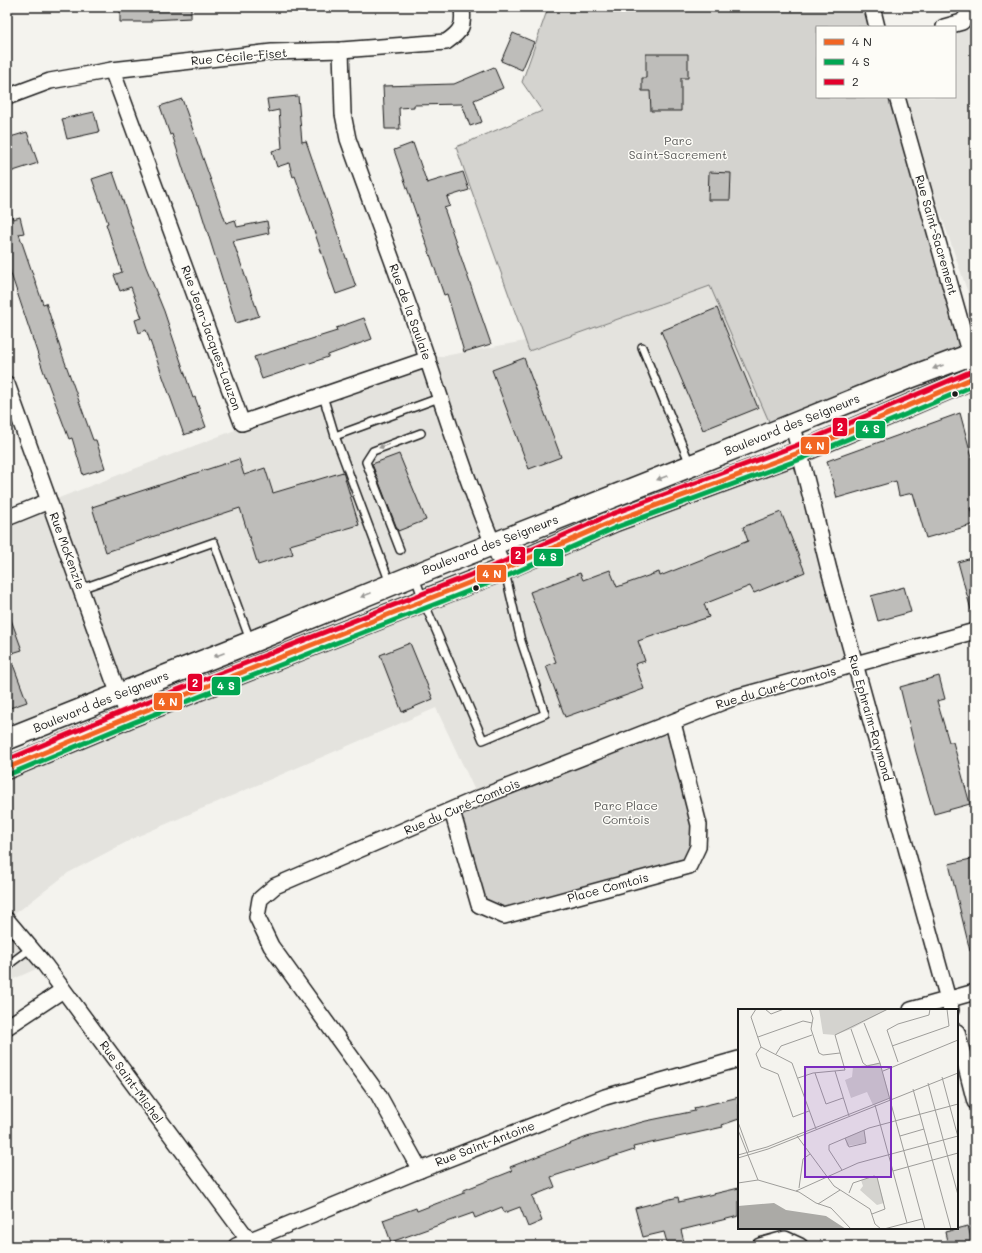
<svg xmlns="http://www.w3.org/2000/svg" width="982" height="1253" font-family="Mali,sans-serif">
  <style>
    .built { fill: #e4e3de }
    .green { fill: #d4d3cf; stroke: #787876 }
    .building { fill: #bebdba; stroke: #1c1c1c }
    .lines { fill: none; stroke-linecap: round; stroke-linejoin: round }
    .service-casing { stroke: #1c1c1c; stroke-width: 10 }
    .minor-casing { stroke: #1c1c1c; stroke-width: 18 }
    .secondary-casing { stroke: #1c1c1c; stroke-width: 24 }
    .service { stroke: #fdfcf7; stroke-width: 7 }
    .minor { stroke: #fdfcf7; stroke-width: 15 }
    .secondary { stroke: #fdfcf7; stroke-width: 21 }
    .bus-1-casing { stroke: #fdfcf7; stroke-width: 8 }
    .bus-2-casing { stroke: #fdfcf7; stroke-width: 8 }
    .bus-3-casing { stroke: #fdfcf7; stroke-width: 8 }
    .bus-1 { stroke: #f26522; stroke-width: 5 }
    .bus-2 { stroke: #00a651; stroke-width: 5 }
    .bus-3 { stroke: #e4002b; stroke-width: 5 }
    .oneway { fill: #989794 }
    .bus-dot { fill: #1c1c1c; stroke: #fdfcf7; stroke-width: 1.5 }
    .labels { text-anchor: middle; stroke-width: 3; stroke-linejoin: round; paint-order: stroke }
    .street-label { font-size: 12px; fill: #1c1c1c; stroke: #fdfcf7 }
    .park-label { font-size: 12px; fill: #5c5c5b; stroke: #fdfcf7 }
    .inset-road { fill: none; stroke: #9e9d9a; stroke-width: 1 }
    .view { fill: #7b2cbf; fill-opacity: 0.15; stroke: #7b2cbf; stroke-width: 2 }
    .inset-edge { fill: none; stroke: #1c1c1c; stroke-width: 2 }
    .line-badge { stroke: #fdfcf7; stroke-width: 1.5 }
    .badge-label { font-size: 11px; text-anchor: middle; font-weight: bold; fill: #fff }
  </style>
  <rect width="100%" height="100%" fill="#f4f3ee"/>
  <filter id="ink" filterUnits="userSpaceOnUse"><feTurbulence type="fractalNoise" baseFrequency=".025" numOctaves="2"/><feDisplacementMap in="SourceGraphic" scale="8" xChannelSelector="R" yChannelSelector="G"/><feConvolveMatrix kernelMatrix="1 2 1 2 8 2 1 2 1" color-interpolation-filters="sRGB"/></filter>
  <g filter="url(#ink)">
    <g class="built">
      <polygon points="962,22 975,40 975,313 900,97 955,97 955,27"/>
      <polygon points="710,286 774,433 7,731 7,518 243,427 428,359 525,341 530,351"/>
      <polygon points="798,453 856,665 733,698 477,795 436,708 136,837 68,873 7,920 45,965 7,982 7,770"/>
    </g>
    <g class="green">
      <polygon points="557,7 872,7 877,27 817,27 817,97 897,97 970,355 774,433 710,286 529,351 456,147 542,111 522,82 548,8"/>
      <polygon points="673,723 699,825 689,866 504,916 479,905 452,811"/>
    </g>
    <g class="building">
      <polygon points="120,7 191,7 191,18 151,20 151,22 120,22"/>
      <polygon points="513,33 534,42 522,70 501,61"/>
      <polygon points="646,54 688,54 688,78 681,78 681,111 651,111 650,91 642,91 642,78 646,78"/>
      <polygon points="494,67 503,88 474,100 482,122 470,126 462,104 414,105 414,107 399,108 400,129 385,129 383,86 454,84"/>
      <polygon points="298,96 302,142 306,141 356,287 336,294 295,176 293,177 289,163 277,167 272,151 282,148 279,110 269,112 267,99"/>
      <polygon points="182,99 226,223 235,220 237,227 267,221 269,233 233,241 259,316 236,323 199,205 197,205 186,178 172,134 170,135 160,106"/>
      <polygon points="94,112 99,132 67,139 62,119"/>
      <polygon points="27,132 38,163 7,173 7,138"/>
      <polygon points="413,143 427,183 463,172 469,190 447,197 450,206 444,208 491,344 464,352 447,294 444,295 394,150"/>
      <polygon points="113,172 146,267 164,311 193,398 195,397 206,427 184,435 146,330 139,333 135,320 142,318 131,287 120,291 114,275 122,272 106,224 108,223 92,179"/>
      <polygon points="709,172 731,173 730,200 708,200"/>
      <polygon points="9,206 13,219 20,217 24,233 19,234 43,304 46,303 61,351 93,440 96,440 105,468 83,475 72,438 69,439 43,370 7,262 7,207"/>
      <polygon points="717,308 758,408 703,430 661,331"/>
      <polygon points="364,318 372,339 328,355 328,357 262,379 254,357 337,331 336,328"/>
      <polygon points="524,358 561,457 529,469 492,370"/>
      <polygon points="960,413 975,469 975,507 970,508 975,524 926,538 913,493 899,496 896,481 837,498 827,461"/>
      <polygon points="399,454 426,520 398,531 372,464"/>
      <polygon points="239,459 244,475 265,468 273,493 343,472 359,525 290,545 293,554 258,565 240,508 106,552 92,507"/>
      <polygon points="781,512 805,572 754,593 750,586 704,604 709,617 638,641 645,661 635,664 644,689 565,717 546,666 556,662 530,592 580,573 583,580 610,570 617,587 659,572 660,576 748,541 743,527"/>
      <polygon points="975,557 975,609 971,610 958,562"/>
      <polygon points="904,587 911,612 878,621 871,596"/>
      <polygon points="7,614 9,614 22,650 9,654 27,702 7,709"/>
      <polygon points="410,643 433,699 402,712 380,655"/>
      <polygon points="939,676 945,699 937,701 949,742 953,742 970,804 934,814 916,752 900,687"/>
      <polygon points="975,858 975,951 970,951 949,864"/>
      <polygon points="739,1097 739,1119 722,1125 723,1127 633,1147 634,1150 551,1177 555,1187 532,1196 542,1221 528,1227 520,1207 504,1213 502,1207 475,1218 473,1213 391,1242 383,1220 416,1208 417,1211 464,1193 464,1190 512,1171 510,1167 587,1137 646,1121 695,1111 694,1108"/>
      <polygon points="739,1188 739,1216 681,1230 684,1242 668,1246 664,1232 643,1237 635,1208 678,1197 679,1202"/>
      <polygon points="968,1226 973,1246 948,1246 945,1232"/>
    </g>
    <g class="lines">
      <defs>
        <g id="service">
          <polyline points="642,347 690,464"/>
          <polyline points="323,396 335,436 390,583"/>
          <polyline points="335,436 439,398"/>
          <polyline points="400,550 366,462 373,451 421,433"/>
          <polyline points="415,577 423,600 483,740 545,714 521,641 505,572"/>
          <polyline points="80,589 214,542 250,640"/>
          <polyline points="7,970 12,962 31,948"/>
        </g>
        <g id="minor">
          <polyline points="872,7 877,27"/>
          <polyline points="944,27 962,22 974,7"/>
          <path d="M 341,50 L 343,114 L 348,139 C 374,212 402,285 427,358 C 451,429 473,501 504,569"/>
          <polyline points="112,70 242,423 428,359"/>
          <path d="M 7,97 L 50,81 L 112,70 L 272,52 L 341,50 L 446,42 C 462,31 464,26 462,7"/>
          <polyline points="897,97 975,373"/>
          <polyline points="7,384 113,679 129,717"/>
          <polyline points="793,426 829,570 951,1010"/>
          <polyline points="7,518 49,501"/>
          <polyline points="452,811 479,905 504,916 689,866 698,847 699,825 673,723"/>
          <polyline points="7,920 45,965 253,1246"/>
          <polyline points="911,1010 975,992"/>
          <polyline points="7,1027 63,990"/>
          <polyline points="957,1032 975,1102"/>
          <polyline points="420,1170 378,1094 271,946 257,917 260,899 275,886 479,798 733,698 975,631"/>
          <polyline points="236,1246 420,1170 605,1097 739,1059"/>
          <polyline points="760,1246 785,1239 800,1246"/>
        </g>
        <g id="secondary">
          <polyline points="7,739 251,642 415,575 690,466 903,380 975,353"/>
          <polyline points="7,768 129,717 504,569 614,521 798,453 975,377"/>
        </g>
      </defs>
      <use href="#service" class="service-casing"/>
      <use href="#minor" class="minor-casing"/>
      <use href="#secondary" class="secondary-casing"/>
      <use href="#service" class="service"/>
      <use href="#minor" class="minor"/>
      <use href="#secondary" class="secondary"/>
      <defs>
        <polyline id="bus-1" points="7,768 129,717 504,569 614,521 798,453 975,377"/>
        <polyline id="bus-2" points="10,774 132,723 507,576 617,527 801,459 975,385"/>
        <polyline id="bus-3" points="7,760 126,710 501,563 612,514 795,446 972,371"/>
      </defs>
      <use href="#bus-1" class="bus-1-casing"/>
      <use href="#bus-2" class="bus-2-casing"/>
      <use href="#bus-3" class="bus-3-casing"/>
      <use href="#bus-1" class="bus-1"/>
      <use href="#bus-2" class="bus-2"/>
      <use href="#bus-3" class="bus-3"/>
    </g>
    <defs><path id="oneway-solid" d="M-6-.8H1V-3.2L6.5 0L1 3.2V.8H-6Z"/></defs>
    <g class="oneway">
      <use href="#oneway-solid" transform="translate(938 367) rotate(160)"/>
      <use href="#oneway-solid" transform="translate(384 446) rotate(159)"/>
      <use href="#oneway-solid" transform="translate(662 478) rotate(159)"/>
      <use href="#oneway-solid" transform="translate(366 595) rotate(158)"/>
      <use href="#oneway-solid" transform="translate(219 655) rotate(159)"/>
    </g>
  </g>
  <g class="bus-dot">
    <circle cx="955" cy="394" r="3.5"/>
    <circle cx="476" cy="588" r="3.5"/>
  </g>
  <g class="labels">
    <g class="street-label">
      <text transform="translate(239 57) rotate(-5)" y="4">Rue Cécile-Fiset</text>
      <text transform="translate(936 235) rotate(74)" y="4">Rue Saint-Sacrement</text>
      <text transform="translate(410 312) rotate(70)" y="4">Rue de la Saulaie</text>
      <text transform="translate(211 338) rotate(70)" y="4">Rue Jean-Jacques-Lauzon</text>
      <text transform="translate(792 425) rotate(-22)" y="4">Boulevard des Seigneurs</text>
      <text transform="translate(490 545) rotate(-21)" y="4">Boulevard des Seigneurs</text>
      <text transform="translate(67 551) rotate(70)" y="4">Rue McKenzie</text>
      <text transform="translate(776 688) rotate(-16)" y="4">Rue du Curé-Comtois</text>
      <text transform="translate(101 702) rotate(-22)" y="4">Boulevard des Seigneurs</text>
      <text transform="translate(870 718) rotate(74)" y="4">Rue Ephraim-Raymond</text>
      <text transform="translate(462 807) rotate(-23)" y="4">Rue du Curé-Comtois</text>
      <text transform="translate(608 888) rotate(-15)" y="4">Place Comtois</text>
      <text transform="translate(131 1082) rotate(54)" y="4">Rue Saint-Michel</text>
      <text transform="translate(485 1144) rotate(-21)" y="4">Rue Saint-Antoine</text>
    </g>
    <g class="park-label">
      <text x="678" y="145">Parc<tspan x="678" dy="14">Saint-Sacrement</tspan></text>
      <text x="626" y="810">Parc Place<tspan x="626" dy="14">Comtois</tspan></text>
    </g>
  </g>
  <g transform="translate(738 1009)">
    <rect width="220" height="220" fill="#f4f3ee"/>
    <path d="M 81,0 L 150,0 L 113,20 L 97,26 L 85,25 ZM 142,54 L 152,89 L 135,96 L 129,83 L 113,89 L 107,71 L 114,68 L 115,58 ZM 126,121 L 128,134 L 109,137 L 107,129 ZM 136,167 L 139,168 L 146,194 L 139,196 L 122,181 L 125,177 L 123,171 Z" fill="#d4d3cf"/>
    <path d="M 36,194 L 48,201 L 88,207 L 108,220 L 0,220 L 0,197 Z" fill="#abaaa6"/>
    <path class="inset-road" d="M 18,0 L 13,8 L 23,38 L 54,54 L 78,120M 27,0 L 33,5 L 46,0M 72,0 L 75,9 L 73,20 L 81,44 L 85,46 L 102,44M 126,14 L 142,54 L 187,220M 113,20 L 125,54 L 129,57 L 142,54M 20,28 L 65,12 L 74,14M 154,37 L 211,17 L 209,0M 23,38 L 18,45 L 23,58 L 40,65 L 55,108 L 71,102M 38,45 L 43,37 L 74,26M 160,53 L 149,21 L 160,15 L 191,6 L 192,0M 97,62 L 111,107M 145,62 L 220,31M 77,64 L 88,95 L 105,89M 204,68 L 220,128M 60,69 L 75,64 L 107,61 L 97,26 L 150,0M 190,74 L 220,186M 175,80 L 213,220M 137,96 L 169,214M 0,113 L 11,143M 0,121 L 20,171 L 61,183 L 78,194 L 93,199 L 113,220M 59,127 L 96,177 L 132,200 L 137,215 L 143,220M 162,127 L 186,120M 107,129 L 111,138 L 128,134 L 126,121M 0,146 L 29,138 L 152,89M 0,149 L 30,140 L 220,64M 104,161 L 91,141 L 91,136 L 131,119 L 220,95M 155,162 L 220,144M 0,174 L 20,171M 61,179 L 65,150 L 72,145M 58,182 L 120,154 L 220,127M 111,184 L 115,174 L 136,167 L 139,168 L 147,200 L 134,205M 80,195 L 102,181M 146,220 L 184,210"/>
    <path class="view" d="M 67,58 L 153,58 L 153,168 L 67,168 Z"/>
    <rect width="220" height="220" class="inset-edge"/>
  </g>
  <g class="line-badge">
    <rect x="832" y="417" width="16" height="20" rx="4" fill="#e4002b"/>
    <rect x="855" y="420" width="31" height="19" rx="4" fill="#00a651"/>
    <rect x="800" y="436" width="30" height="19" rx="4" fill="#f26522"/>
    <rect x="510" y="546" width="16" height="19" rx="4" fill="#e4002b"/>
    <rect x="533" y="548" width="31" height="19" rx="4" fill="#00a651"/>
    <rect x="476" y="564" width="31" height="19" rx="4" fill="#f26522"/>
    <rect x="187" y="673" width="16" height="19" rx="4" fill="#e4002b"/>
    <rect x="211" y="676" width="30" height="20" rx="4" fill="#00a651"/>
    <rect x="153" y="692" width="30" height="19" rx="4" fill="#f26522"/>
  </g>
  <g class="badge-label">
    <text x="840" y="431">2</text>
    <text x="871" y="433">4 S</text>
    <text x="815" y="450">4 N</text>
    <text x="518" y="559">2</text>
    <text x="548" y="561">4 S</text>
    <text x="492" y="578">4 N</text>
    <text x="195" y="687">2</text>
    <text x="226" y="690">4 S</text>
    <text x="168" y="706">4 N</text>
  </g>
  <rect width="982" height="1253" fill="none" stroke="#fdfcf7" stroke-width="24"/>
  <rect x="12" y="12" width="958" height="1229" fill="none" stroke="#1c1c1c" stroke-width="1.5" filter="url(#ink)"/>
  <rect x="816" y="26" width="140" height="72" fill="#fdfcf7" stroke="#a3a29f"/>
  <rect x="824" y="39" width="20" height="6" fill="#f26522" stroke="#a3a29f"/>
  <text x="852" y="46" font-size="12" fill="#1c1c1c">4 N</text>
  <rect x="824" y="59" width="20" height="6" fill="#00a651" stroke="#a3a29f"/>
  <text x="852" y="66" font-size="12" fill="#1c1c1c">4 S</text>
  <rect x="824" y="79" width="20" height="6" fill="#e4002b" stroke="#a3a29f"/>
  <text x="852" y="86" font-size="12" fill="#1c1c1c">2</text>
</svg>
